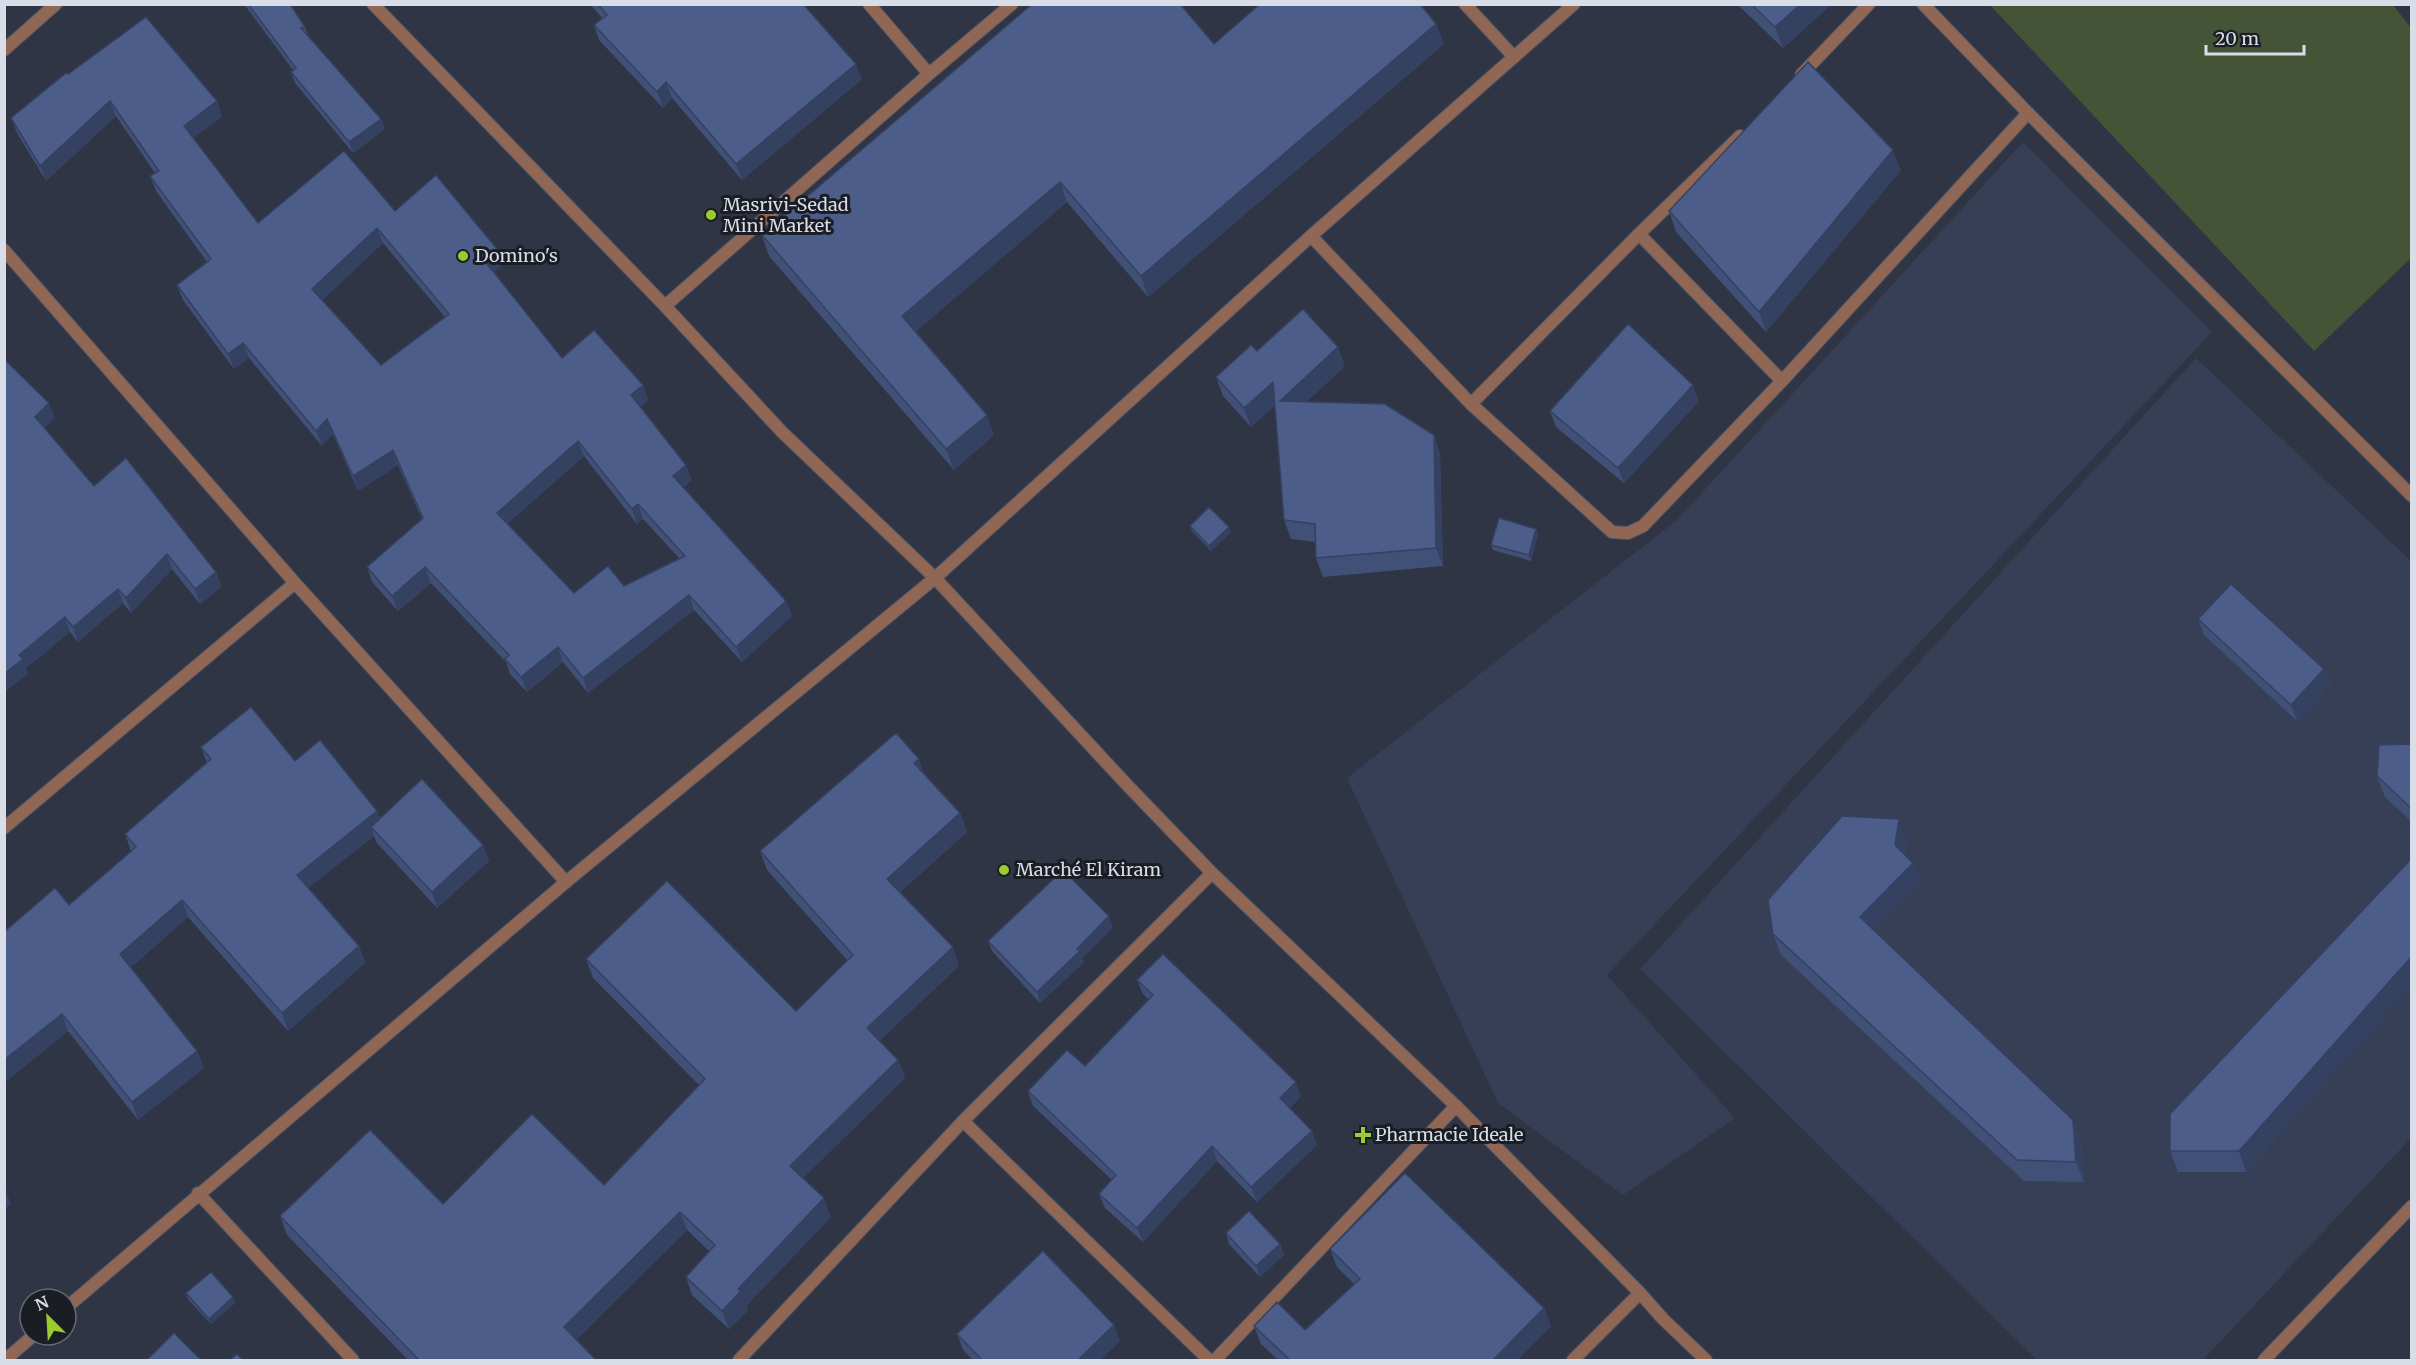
<svg xmlns="http://www.w3.org/2000/svg" width="2416" height="1365" font-family="Merriweather,serif">
  <style>
    .built { fill: #363f55 }
    .green { fill: #455436 }
    .lines { fill: none; stroke-linecap: round; stroke-linejoin: round }
    .minor-casing { stroke: #4e5362; stroke-width: 14 }
    .tertiary-casing { stroke: #4e5362; stroke-width: 14 }
    .minor { stroke: #906655; stroke-width: 12 }
    .tertiary { stroke: #906655; stroke-width: 12 }
    .wall { fill: #415077; fill-rule: evenodd }
    .shaded-wall { fill: #354161 }
    .building { fill: #4c5d8a; stroke: #354161; stroke-width: 1.5; fill-rule: evenodd }
    .poi-dot { fill: #9cca31; stroke: #1a1d24; stroke-width: 2 }
    .labels { text-anchor: middle; stroke-width: 6; stroke-linejoin: round; paint-order: stroke }
    .poi-label { font-size: 18px; fill: #d9dde7; stroke: #1a1d24; text-anchor: start }
  </style>
  <rect width="100%" height="100%" fill="#2f3545"/>
  <g class="built">
    <polygon points="2023,142 2212,332 1607,975 1735,1118 1623,1195 1498,1103 1347,778 1677,520"/>
    <polygon points="2196,358 2411,561 2411,1138 2203,1360 2037,1360 1640,969"/>
  </g>
  <polygon class="green" points="1990,5 2393,5 2411,28 2411,258 2314,351"/>
  <g class="lines">
    <defs>
      <g id="minor">
        <polyline points="869,4 929,74"/>
        <polyline points="1465,4 1514,57"/>
        <polyline points="1923,4 2028,113 2412,496"/>
        <polyline points="4,50 56,4"/>
        <polyline points="1801,75 1869,4"/>
        <polyline points="1639,234 1782,381"/>
        <polyline points="1311,236 1471,404 1612,532 1628,533 1643,526 1782,381 2028,113"/>
        <polyline points="4,250 295,583 566,882"/>
        <polyline points="665,306 929,74 1012,4"/>
        <polyline points="1471,404 1639,234 1740,136"/>
        <polyline points="4,828 295,583"/>
        <polyline points="963,1121 1209,1360"/>
        <polyline points="198,1193 353,1360"/>
        <polyline points="66,1308 566,882 935,578 1311,236 1574,4"/>
        <polyline points="5,1360 34,1335"/>
        <polyline points="739,1360 963,1121 1212,873"/>
        <polyline points="1215,1360 1456,1106"/>
        <polyline points="1573,1360 1640,1293"/>
      </g>
      <g id="tertiary">
        <polyline points="373,4 665,306 782,432 935,578 1129,787 1212,873 1456,1106 1640,1293 1663,1319 1706,1360"/>
        <polyline points="2264,1360 2412,1206"/>
      </g>
    </defs>
    <use href="#minor" class="minor-casing"/>
    <use href="#tertiary" class="tertiary-casing"/>
    <use href="#minor" class="minor"/>
    <use href="#tertiary" class="tertiary"/>
  </g>
  <g class="wall">
    <polygon points="244,4 290,4 305,27 309,37 381,119 385,129 353,153 295,83 291,72 293,70"/>
    <polygon points="590,4 803,4 862,79 742,180 672,98 663,108 599,40 594,25 602,18"/>
    <polygon points="1737,4 1832,4 1783,48"/>
    <polygon points="1436,24 1444,44 1148,297 1067,202 915,332 994,435 954,470 769,256 762,235 1214,44"/>
    <path d="M 68,74 L 217,101 L 222,117 L 193,138 L 258,223 L 395,211 L 503,264 L 494,272 L 562,358 L 643,385 L 648,400 L 640,407 L 692,480 L 683,488 L 786,601 L 792,616 L 742,662 L 694,610 L 588,693 L 563,662 L 527,692 L 510,674 L 506,662 L 431,583 L 398,611 L 372,582 L 367,567 L 422,519 L 398,465 L 358,491 L 333,434 L 322,446 L 249,358 L 234,369 L 183,300 L 177,285 L 207,262 L 156,191 L 150,176 L 155,173 L 116,116 L 46,181 L 17,133 L 11,118 ZM 383,243 L 445,317 L 381,365 L 322,300 ZM 584,456 L 637,524 L 643,519 L 679,558 L 624,586 L 574,593 L 507,524 Z"/>
    <polygon points="1901,170 1766,332 1676,232 1669,211"/>
    <polygon points="1257,351 1345,366 1306,402 1434,435 1440,454 1443,566 1323,577 1316,558 1315,542 1291,539 1284,520 1275,405 1251,427 1223,396 1216,377"/>
    <polygon points="4,359 55,418 44,428 94,486 216,572 221,587 200,604 172,569 131,613 123,603 78,642 70,632 26,668 28,674 4,692"/>
    <polygon points="1699,401 1624,483 1556,427 1550,411"/>
    <polygon points="1190,526 1231,532 1211,551 1192,531"/>
    <polygon points="1538,535 1531,561 1493,550 1491,545"/>
    <polygon points="2198,619 2324,669 2330,685 2297,721 2204,635"/>
    <polygon points="2412,744 2412,822 2385,797 2377,776"/>
    <polygon points="201,747 295,761 377,811 380,819 483,845 489,861 437,908 377,843 374,836 308,888 359,946 365,963 288,1031 188,917 131,967 197,1051 204,1068 138,1120 68,1031 4,1083 4,932 69,905 131,851 125,834 207,763"/>
    <polygon points="924,774 960,813 967,832 900,892 959,966 879,1041 898,1060 905,1078 803,1178 831,1217 746,1306 748,1310 729,1329 692,1295 686,1277 709,1251 687,1230 576,1340 596,1360 408,1360 287,1235 280,1216 443,1204 604,1185 699,1085 593,978 586,959 796,1011 847,960 767,870 760,851"/>
    <polygon points="1907,839 1905,854 1913,863 1920,884 1874,930 2081,1141 2084,1182 2024,1181 1781,955 1773,934"/>
    <polygon points="2412,858 2412,985 2246,1172 2178,1172 2170,1151"/>
    <polygon points="1113,927 1082,958 1084,962 1040,1003 992,951 988,941"/>
    <polygon points="1137,980 1301,1096 1290,1108 1317,1145 1257,1202 1217,1161 1143,1242 1105,1208 1099,1194 1112,1180 1033,1106 1028,1091 1085,1066 1149,1000 1143,994"/>
    <polygon points="1226,1233 1280,1244 1284,1255 1260,1277 1229,1244"/>
    <polygon points="1330,1249 1544,1308 1551,1326 1517,1360 1278,1360 1261,1344 1254,1326 1305,1330 1354,1284 1337,1267"/>
    <polygon points="186,1293 233,1297 235,1303 211,1324 188,1299"/>
    <polygon points="957,1334 1120,1341 1100,1360 973,1360 963,1350"/>
  </g>
  <g class="shaded-wall">
    <polygon points="1801,4 1832,4 1783,48 1775,27"/>
    <polygon points="1436,24 1444,44 1148,297 1141,276"/>
    <polygon points="856,64 862,79 742,180 736,164"/>
    <polygon points="666,82 672,98 663,108 657,92"/>
    <polygon points="110,101 116,116 46,181 40,166"/>
    <polygon points="217,101 222,117 189,141 184,126"/>
    <polygon points="381,119 385,129 353,153 349,142"/>
    <polygon points="1893,150 1901,170 1766,332 1759,312"/>
    <polygon points="1060,182 1067,202 909,337 902,316"/>
    <polygon points="377,228 383,243 318,304 312,289"/>
    <polygon points="497,249 503,264 490,276 484,260"/>
    <polygon points="243,343 249,358 234,369 228,354"/>
    <polygon points="1338,347 1345,366 1287,420 1280,401"/>
    <polygon points="1273,382 1280,401 1251,427 1244,408"/>
    <polygon points="643,385 648,400 636,410 631,395"/>
    <polygon points="1693,385 1699,401 1624,483 1618,468"/>
    <polygon points="49,403 55,418 40,431 35,417"/>
    <polygon points="987,415 994,435 954,470 946,449"/>
    <polygon points="327,419 333,434 322,446 316,431"/>
    <polygon points="1434,435 1440,454 1443,566 1436,548"/>
    <polygon points="578,441 584,456 502,528 497,513"/>
    <polygon points="393,450 398,465 358,491 353,476"/>
    <polygon points="686,465 692,480 678,491 673,476"/>
    <polygon points="638,504 643,519 637,524 632,509"/>
    <polygon points="1229,527 1231,532 1211,551 1209,546"/>
    <polygon points="1536,529 1538,535 1531,561 1529,555"/>
    <polygon points="167,554 172,569 131,613 126,598"/>
    <polygon points="425,567 431,583 398,611 392,596"/>
    <polygon points="216,572 221,587 200,604 195,589"/>
    <polygon points="118,589 123,603 78,642 73,627"/>
    <polygon points="689,595 694,610 588,693 583,678"/>
    <polygon points="786,601 792,616 742,662 736,647"/>
    <polygon points="65,617 70,632 26,668 28,674 4,692 4,674 19,655"/>
    <polygon points="558,647 563,662 527,692 521,677"/>
    <polygon points="2324,669 2330,685 2297,721 2291,705"/>
    <polygon points="919,759 925,777 914,763"/>
    <polygon points="377,811 383,828 371,827 374,836 303,892 297,875"/>
    <polygon points="960,813 967,832 894,897 887,879"/>
    <polygon points="1899,819 1907,839 1903,865 1895,845"/>
    <polygon points="483,845 489,861 437,908 432,892"/>
    <polygon points="1913,863 1920,884 1868,937 1860,917"/>
    <polygon points="182,900 188,917 127,971 120,954"/>
    <polygon points="1109,916 1113,927 1082,958 1084,962 1040,1003 1037,992"/>
    <polygon points="359,946 365,963 288,1031 282,1013"/>
    <polygon points="953,947 959,966 873,1047 867,1028"/>
    <polygon points="2412,956 2412,985 2246,1172 2239,1151"/>
    <polygon points="62,1014 68,1031 4,1083 4,1060"/>
    <polygon points="197,1051 204,1068 138,1120 132,1102"/>
    <polygon points="898,1060 905,1078 797,1184 790,1166"/>
    <polygon points="1296,1082 1301,1096 1286,1112 1280,1098"/>
    <polygon points="2073,1120 2081,1141 2084,1182 2076,1162"/>
    <polygon points="1312,1131 1317,1145 1257,1202 1251,1187"/>
    <polygon points="1212,1146 1217,1161 1143,1242 1137,1228"/>
    <polygon points="6,1191 11,1204 4,1209 4,1192"/>
    <polygon points="824,1198 831,1217 746,1306 748,1310 729,1329 722,1311 738,1289"/>
    <polygon points="680,1212 687,1230 571,1345 564,1327"/>
    <polygon points="1280,1244 1284,1255 1260,1277 1256,1266"/>
    <polygon points="233,1297 235,1303 211,1324 209,1319"/>
    <polygon points="1544,1308 1551,1326 1517,1360 1493,1360"/>
    <polygon points="1114,1325 1120,1341 1100,1360 1078,1360"/>
  </g>
  <g class="building">
    <polygon points="248,4 290,4 305,27 301,28 381,119 349,142 291,72 296,68"/>
    <polygon points="598,4 803,4 856,64 736,164 666,82 657,92 594,25 607,15"/>
    <polygon points="1032,4 1180,4 1214,44 1260,4 1420,4 1436,24 1141,276 1060,182 902,316 987,415 946,449 762,235"/>
    <polygon points="1751,4 1801,4 1775,27"/>
    <path d="M 146,17 L 217,101 L 184,126 L 258,223 L 344,151 L 395,211 L 436,175 L 497,249 L 484,260 L 562,358 L 594,330 L 643,385 L 631,395 L 686,465 L 673,476 L 786,601 L 736,647 L 689,595 L 583,678 L 558,647 L 521,677 L 505,659 L 509,655 L 425,567 L 392,596 L 367,567 L 423,518 L 393,450 L 353,476 L 327,419 L 316,431 L 243,343 L 228,354 L 177,285 L 211,259 L 150,176 L 159,171 L 110,101 L 40,166 L 11,118 L 66,73 L 68,74 ZM 377,228 L 449,314 L 381,365 L 312,289 ZM 578,441 L 632,509 L 638,504 L 685,556 L 624,586 L 608,566 L 574,593 L 497,513 Z"/>
    <polygon points="1808,62 1893,150 1759,312 1669,211"/>
    <polygon points="1303,309 1338,347 1280,401 1385,404 1434,435 1436,548 1316,558 1315,524 1284,520 1273,382 1244,408 1216,377 1251,345 1257,351"/>
    <polygon points="1628,324 1693,385 1618,468 1550,411"/>
    <polygon points="4,359 49,403 35,417 94,486 126,458 216,572 195,589 167,554 126,598 118,589 73,627 65,617 19,655 23,659 4,674"/>
    <polygon points="1209,507 1229,527 1209,546 1190,526"/>
    <polygon points="1499,518 1536,529 1529,555 1491,545"/>
    <polygon points="2231,584 2324,669 2291,705 2198,619"/>
    <polygon points="251,707 295,761 320,740 377,811 297,875 359,946 282,1013 182,900 120,954 197,1051 132,1102 62,1014 4,1060 4,932 55,888 69,905 136,847 125,834 211,759 201,747"/>
    <polygon points="896,733 919,759 914,763 960,813 887,879 953,947 867,1028 898,1060 790,1166 824,1198 738,1289 741,1291 722,1311 686,1277 715,1245 680,1212 564,1327 596,1360 419,1360 280,1216 370,1130 443,1204 532,1114 604,1185 705,1079 586,959 667,881 796,1011 853,955 760,851"/>
    <polygon points="2412,744 2412,809 2377,776 2379,745"/>
    <polygon points="422,779 483,845 432,892 371,827"/>
    <polygon points="1842,816 1899,819 1895,845 1913,863 1860,917 2073,1120 2076,1162 2017,1160 1773,934 1768,900"/>
    <polygon points="2412,858 2412,956 2239,1151 2170,1151 2170,1114"/>
    <polygon points="1063,870 1109,916 1077,949 1080,951 1037,992 988,941"/>
    <polygon points="1163,954 1296,1082 1280,1098 1312,1131 1251,1187 1212,1146 1137,1228 1099,1194 1116,1175 1028,1091 1067,1050 1085,1066 1153,995 1137,980"/>
    <polygon points="1405,1173 1544,1308 1493,1360 1290,1360 1254,1326 1277,1302 1305,1330 1360,1279 1330,1249"/>
    <polygon points="1249,1211 1280,1244 1256,1266 1226,1233"/>
    <polygon points="1043,1251 1114,1325 1078,1360 982,1360 957,1334"/>
    <polygon points="211,1272 233,1297 209,1319 186,1293"/>
    <polygon points="174,1333 201,1360 147,1360"/>
    <polygon points="237,1354 243,1360 230,1360"/>
  </g>
  <g class="poi-dot">
    <circle cx="711" cy="215" r="6"/>
    <circle cx="463" cy="256" r="6"/>
    <circle cx="1004" cy="870" r="6"/>
    <path d="M1360 1126h6v6h6v6h-6v6h-6v-6h-6v-6h6z"/>
  </g>
  <g class="labels">
    <g class="poi-label">
      <text x="723" y="211">Masrivi-Sedad<tspan x="723" dy="21">Mini Market</tspan></text>
      <text x="475" y="262">Domino's</text>
      <text x="1016" y="876">Marché El Kiram</text>
      <text x="1375" y="1141">Pharmacie Ideale</text>
    </g>
  </g>
  <rect width="2416" height="1365" fill="none" stroke="#d9dde7" stroke-width="12"/>
  <g transform="translate(48 1317) rotate(336)"><circle r="28" fill="#1a1d24" stroke="#666a72" stroke-width="1.5"/>
  <path d="M0-4.5L10 22L0 15L-10 22Z" fill="#9cca31"/>
  <text y="-9" font-size="16" font-weight="bold" text-anchor="middle" fill="#d9dde7">N</text>
  </g>
  <path d="M2206 45v9h98v-9" fill="none" stroke="#d9dde7" stroke-width="3"/>
  <text x="2215" y="45" font-size="18" fill="#d9dde7" stroke="#1a1d24" stroke-width="4.5" paint-order="stroke">20 m</text>
</svg>
